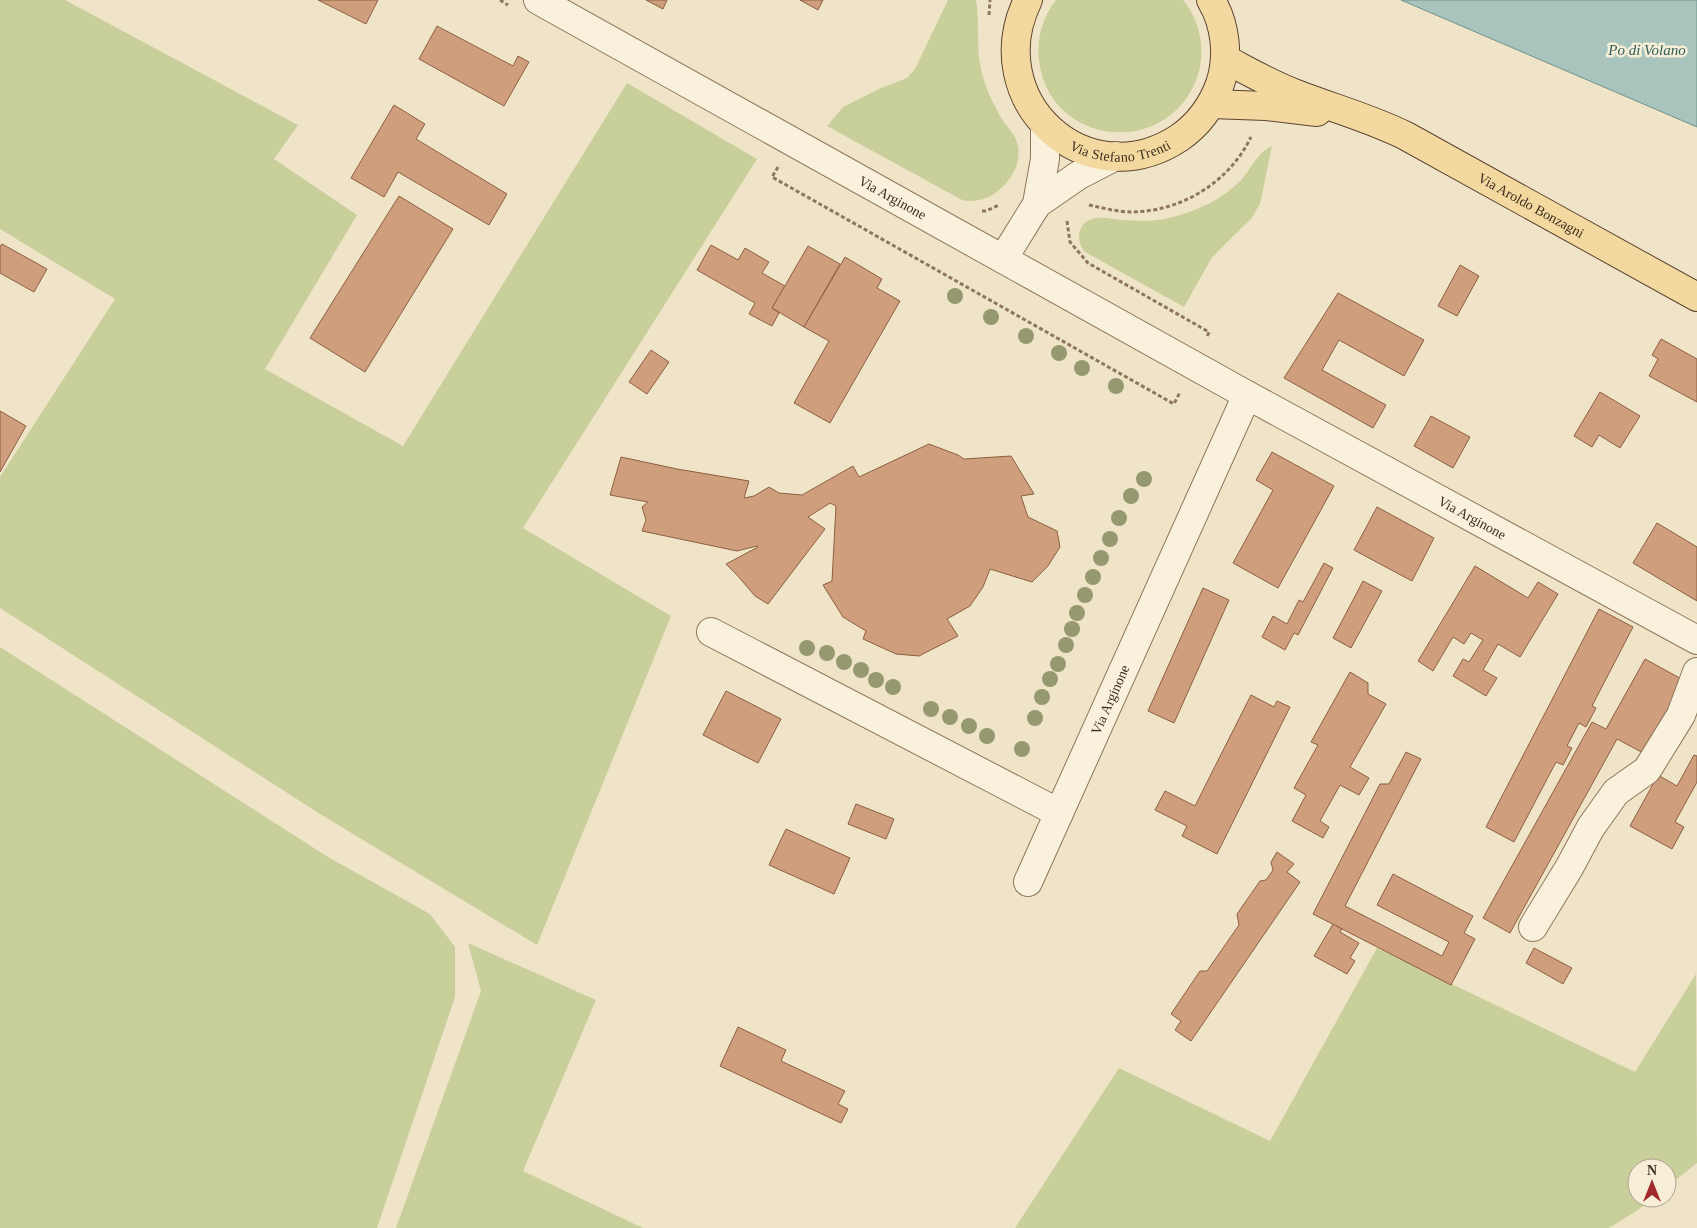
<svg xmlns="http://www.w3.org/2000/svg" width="1697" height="1228" font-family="Georgia,serif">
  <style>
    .green { fill: #c9cf9b }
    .water { fill: #a9c4bc; stroke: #6f938a }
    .building { fill: #cf9f7d; stroke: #8d5f41 }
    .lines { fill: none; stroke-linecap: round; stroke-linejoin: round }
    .minor-casing { stroke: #8d765c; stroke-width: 30 }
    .major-casing { stroke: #5b4430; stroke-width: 30 }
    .path { stroke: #8d765c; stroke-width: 3; stroke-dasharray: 4 2.5; stroke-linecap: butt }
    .minor { stroke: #faf1dc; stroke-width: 28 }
    .major { stroke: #f3d9a0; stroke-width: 28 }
    .tree { fill: #96986f }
    .labels { text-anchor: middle; stroke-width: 5; stroke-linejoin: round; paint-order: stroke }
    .street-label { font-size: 14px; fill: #3d2e20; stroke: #f7eed8 }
    .water-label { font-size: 15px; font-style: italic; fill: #2f5d5a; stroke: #f7eed8 }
  </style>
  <rect width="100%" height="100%" fill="#f0e4c8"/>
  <g class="green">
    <polygon points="0,0 65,0 298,125 274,159 357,215 265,369 403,446 627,83 757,159 523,528 671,616 537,945 320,814 0,608 0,477 115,299 0,229"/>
    <path d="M 948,0 L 976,0 C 980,23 976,46 981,69 C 984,82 989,96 996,108 C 1000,118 1007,125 1013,134 C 1026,154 1015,177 998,191 C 988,199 975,203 962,200 L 827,126 L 843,107 L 881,88 L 907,78 L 915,69 Z"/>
    <path d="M 1056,0 L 1183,0 C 1200,20 1206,50 1198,75 C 1170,159 1049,148 1039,60 C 1036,38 1043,17 1056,0 Z"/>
    <path d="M 1272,146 L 1260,204 L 1251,219 L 1225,244 L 1211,259 L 1184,307 L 1085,252 C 1074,239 1078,220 1097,218 C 1104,217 1112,219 1120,220 C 1136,221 1153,222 1169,218 C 1197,211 1222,200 1242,179 C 1252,167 1258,152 1272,146 Z"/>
    <polygon points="0,647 328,857 430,914 455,947 455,997 377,1228 0,1228"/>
    <polygon points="468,943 596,1000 523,1171 643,1228 396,1228 481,991"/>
    <polygon points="1377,948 1635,1072 1696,974 1697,1163 1667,1187 1667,1168 1637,1168 1637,1198 1653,1198 1638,1210 1609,1228 1015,1228 1119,1068 1270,1141"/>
  </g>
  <polygon class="water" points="1401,0 1697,0 1697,127"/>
  <g class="building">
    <polygon points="318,0 378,0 366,24"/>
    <polygon points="646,0 667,0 663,9"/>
    <polygon points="800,0 823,0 818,10"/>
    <polygon points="437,26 513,66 518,56 529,62 504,106 419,59"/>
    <polygon points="394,105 425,124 416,139 507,194 489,225 398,172 384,197 351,178"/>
    <polygon points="399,196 453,229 365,372 310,338"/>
    <polygon points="2,244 47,269 34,292 0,273 0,246"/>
    <polygon points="711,245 738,260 745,248 769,262 762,273 785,286 772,308 779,313 772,326 749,314 755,303 697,270"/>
    <polygon points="808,246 840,264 804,327 772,308"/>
    <polygon points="845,257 882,279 877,288 900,301 830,423 794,403 829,341 804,327"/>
    <polygon points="1460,265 1479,276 1457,316 1438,306"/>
    <polygon points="1338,293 1424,340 1404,376 1339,340 1322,370 1386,405 1373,428 1284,378"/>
    <polygon points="1661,339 1697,359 1697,402 1649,376 1658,359 1652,355"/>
    <polygon points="651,350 669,362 647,394 629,382"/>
    <polygon points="1600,392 1640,416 1620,448 1599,435 1592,447 1574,436"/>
    <polygon points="0,411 26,426 0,472"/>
    <polygon points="1431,416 1470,437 1453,468 1414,446"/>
    <polygon points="929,444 958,455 964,459 1011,456 1034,494 1021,496 1028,517 1057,531 1060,547 1048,566 1032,582 990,569 983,587 970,606 947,619 958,636 919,656 896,654 863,639 866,631 843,617 823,585 832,581 836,506 830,503 808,517 825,529 768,604 755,596 737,575 726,564 758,547 757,546 737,551 642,531 646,520 642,507 648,502 610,495 621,457 677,469 749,481 744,498 754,496 769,487 779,493 802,495 853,466 859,477"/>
    <polygon points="1272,452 1334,486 1278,588 1233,563 1273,490 1256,480"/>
    <polygon points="1377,507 1434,538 1412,581 1354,550"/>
    <polygon points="1657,523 1697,547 1697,601 1633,563"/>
    <polygon points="1324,563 1333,568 1298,635 1294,633 1285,650 1262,637 1273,616 1287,624 1299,600 1303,602"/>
    <polygon points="1475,566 1528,598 1538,582 1558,594 1520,657 1498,644 1483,670 1497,678 1486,696 1453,676 1463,659 1469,662 1483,640 1471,633 1464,644 1453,637 1433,671 1418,661"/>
    <polygon points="1363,581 1382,591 1351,648 1333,638"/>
    <polygon points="1203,588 1229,600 1174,723 1148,711"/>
    <polygon points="1599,609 1633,627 1592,706 1596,708 1586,727 1579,723 1567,746 1572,748 1563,765 1556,762 1514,842 1486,827"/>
    <polygon points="1645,659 1687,682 1647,755 1617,739 1510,933 1483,918 1592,722 1606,729"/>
    <polygon points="1350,672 1368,683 1368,694 1386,704 1350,767 1369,778 1359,795 1340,785 1320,821 1329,827 1323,838 1292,821 1306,795 1294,788 1318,745 1311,742"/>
    <polygon points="726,691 781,719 758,763 703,735"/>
    <polygon points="1251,695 1274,707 1277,701 1290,707 1217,854 1182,836 1187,826 1155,810 1165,791 1195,806"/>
    <polygon points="1406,752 1421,759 1345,906 1442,956 1449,942 1377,905 1393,874 1473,916 1464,933 1475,939 1451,985 1313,914 1380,784 1389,784"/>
    <polygon points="1694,755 1697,756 1697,782 1675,822 1684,827 1672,849 1630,826 1658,775 1677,786"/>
    <polygon points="856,804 894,819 886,839 848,824"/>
    <polygon points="786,829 850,858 834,894 769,865"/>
    <polygon points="1277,852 1294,864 1287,872 1300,882 1191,1041 1175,1030 1181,1021 1171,1014 1200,971 1207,971 1239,925 1237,914 1260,881 1266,880 1273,870 1271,862"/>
    <polygon points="1333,924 1342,929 1340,932 1359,943 1350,958 1355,961 1347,974 1314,956"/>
    <polygon points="1534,948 1572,968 1563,984 1526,963"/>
    <polygon points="738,1027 786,1050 781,1061 845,1091 838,1104 848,1109 841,1123 720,1066"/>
  </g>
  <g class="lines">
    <defs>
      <g id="minor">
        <path id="s1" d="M 538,0 L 1247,395 L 1697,640"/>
        <polyline points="1037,204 1079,175 1116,156"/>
        <polyline points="1003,259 1037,204 1045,159 1045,126"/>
        <polyline points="711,632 1059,813"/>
        <path id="s2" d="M 1028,882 L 1247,395"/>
        <polyline points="1533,927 1569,868 1591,827 1616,792 1647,770 1681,715 1697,672"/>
      </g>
      <g id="major">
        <path id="s3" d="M 1028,0 C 979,100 1086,199 1179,138 C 1198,125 1212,106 1220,84 C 1229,57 1226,25 1211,0"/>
        <path id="s4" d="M 1225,59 C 1248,71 1270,84 1294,93 C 1332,108 1370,118 1406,136 L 1697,297"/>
        <polyline points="1211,104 1266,106 1317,112"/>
      </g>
    </defs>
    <use href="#minor" class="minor-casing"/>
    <use href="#major" class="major-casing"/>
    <g class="path">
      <polyline points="500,0 508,5"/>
      <polyline points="989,15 990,0"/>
      <polyline points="778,167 772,177 1174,404 1180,392"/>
      <path d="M 1089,205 C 1103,208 1118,212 1132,212 C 1183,211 1229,182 1251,137"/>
      <polyline points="982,211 986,211 999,205"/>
      <polyline points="1067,221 1070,242 1088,263 1209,332 1207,337"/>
    </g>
    <use href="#minor" class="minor"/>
    <use href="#major" class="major"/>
  </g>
  <g class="tree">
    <circle cx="955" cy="296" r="8"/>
    <circle cx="991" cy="317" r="8"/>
    <circle cx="1026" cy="336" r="8"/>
    <circle cx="1059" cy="353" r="8"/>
    <circle cx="1082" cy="368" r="8"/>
    <circle cx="1116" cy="386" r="8"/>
    <circle cx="1144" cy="479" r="8"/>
    <circle cx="1131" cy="496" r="8"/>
    <circle cx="1119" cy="518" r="8"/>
    <circle cx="1110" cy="539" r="8"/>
    <circle cx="1101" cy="558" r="8"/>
    <circle cx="1093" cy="577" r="8"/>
    <circle cx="1085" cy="595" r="8"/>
    <circle cx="1077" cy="613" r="8"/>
    <circle cx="1072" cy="629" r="8"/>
    <circle cx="1066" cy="645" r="8"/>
    <circle cx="807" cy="648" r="8"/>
    <circle cx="827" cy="653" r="8"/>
    <circle cx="844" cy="662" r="8"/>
    <circle cx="1058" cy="664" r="8"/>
    <circle cx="861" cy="670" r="8"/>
    <circle cx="1050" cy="679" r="8"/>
    <circle cx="876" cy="680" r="8"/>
    <circle cx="893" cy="687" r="8"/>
    <circle cx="1042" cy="697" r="8"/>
    <circle cx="931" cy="709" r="8"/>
    <circle cx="950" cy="717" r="8"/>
    <circle cx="1035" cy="718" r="8"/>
    <circle cx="969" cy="726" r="8"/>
    <circle cx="987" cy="736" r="8"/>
    <circle cx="1022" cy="749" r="8"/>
  </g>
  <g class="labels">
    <g class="street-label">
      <text dy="5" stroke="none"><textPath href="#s3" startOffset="218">Via Stefano Trenti</textPath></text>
      <text dy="5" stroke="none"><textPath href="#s1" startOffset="406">Via Arginone</textPath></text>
      <text dy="5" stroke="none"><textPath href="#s4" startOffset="340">Via Aroldo Bonzagni</textPath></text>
      <text dy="5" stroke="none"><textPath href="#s1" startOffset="1068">Via Arginone</textPath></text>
      <text dy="5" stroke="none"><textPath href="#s2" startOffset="200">Via Arginone</textPath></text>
    </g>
    <g class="water-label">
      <text x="1647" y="55">Po di Volano</text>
    </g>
  </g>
  <g transform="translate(1652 1183)"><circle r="24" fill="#f7eed8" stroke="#ada18e"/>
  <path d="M0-4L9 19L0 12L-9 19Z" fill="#9e2a2b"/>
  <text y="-8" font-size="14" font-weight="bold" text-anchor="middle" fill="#3d2e20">N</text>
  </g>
</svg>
